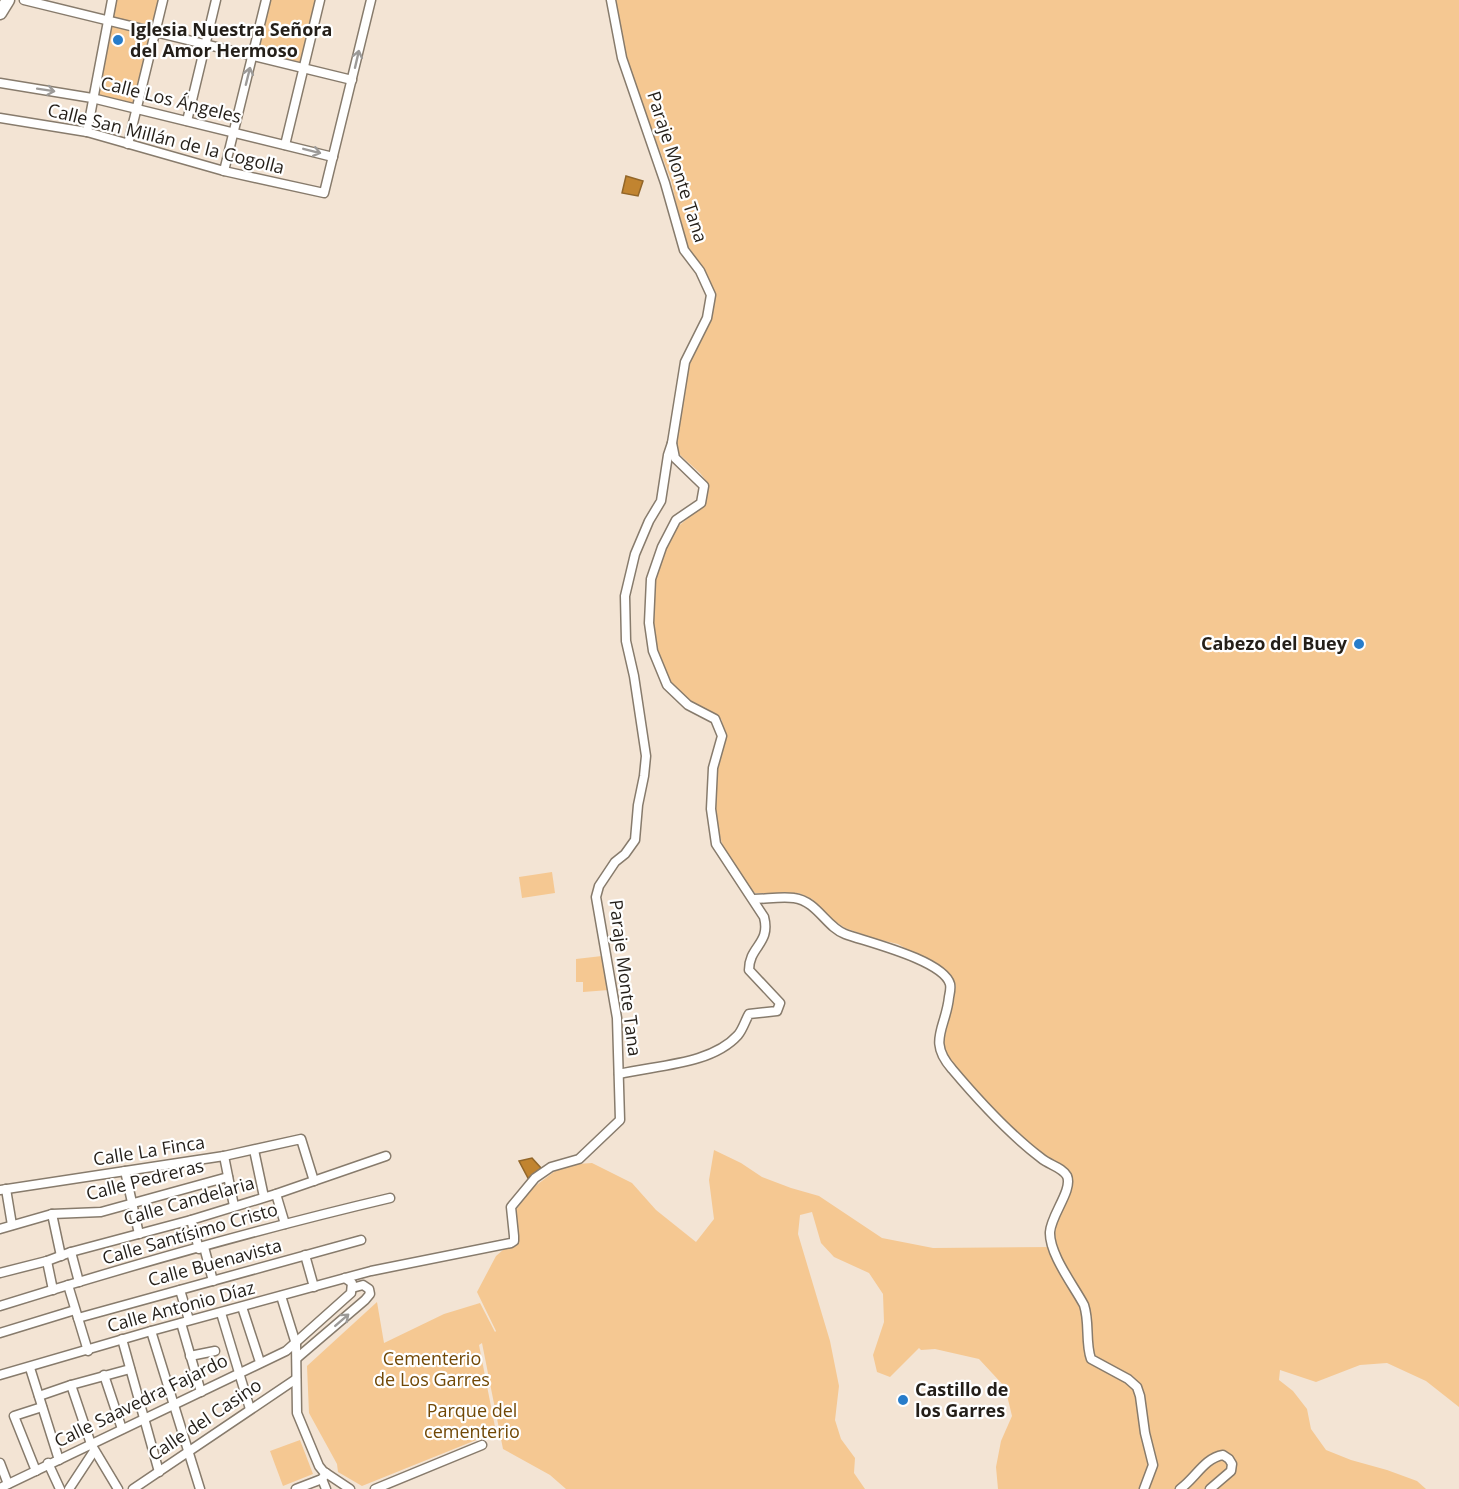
<svg xmlns="http://www.w3.org/2000/svg" width="1459" height="1489" font-family="'Open Sans',sans-serif">
  <style>
    .green { fill: #f5c892 }
    .water { fill: #c18430; stroke: #926629; stroke-width: 1.5 }
    .lines { fill: none; stroke-linecap: round; stroke-linejoin: round }
    .street-casing { stroke: #877b6c; stroke-width: 11 }
    .secondary-casing { stroke: #877b6c; stroke-width: 15 }
    .street { stroke: #fff; stroke-width: 8 }
    .secondary { stroke: #fff; stroke-width: 12 }
    .oneway { stroke: #9c9a98 }
    .poi-dot { fill: #277cca; stroke: #fff; stroke-width: 2 }
    .labels { text-anchor: middle; stroke-width: 4.5; stroke-linejoin: round; paint-order: stroke }
    .poi-label { font-size: 18px; font-weight: bold; fill: #241f19; stroke: #fff; text-anchor: start }
    .street-label { font-size: 18px; fill: #241f19; stroke: #fff }
    .park-label { font-size: 18px; fill: #714806; stroke: #fff }
  </style>
  <rect width="100%" height="100%" fill="#f3e4d4"/>
  <g class="green">
    <polygon points="112,0 163,0 136,109 92,98"/>
    <polygon points="266,0 320,0 303,68 252,56"/>
    <path d="M 613,0 L 1459,0 L 1459,1407 L 1426,1381 L 1387,1363 L 1360,1365 L 1316,1382 L 1280,1370 L 1279,1380 L 1293,1391 L 1307,1409 L 1311,1429 L 1326,1450 L 1351,1460 L 1387,1470 L 1417,1481 L 1426,1489 L 998,1489 L 996,1467 L 1001,1441 L 1012,1416 L 1005,1387 L 979,1359 L 935,1349 L 921,1350 L 919,1348 L 890,1377 L 877,1372 L 873,1355 L 884,1322 L 883,1294 L 869,1273 L 834,1257 L 821,1243 L 812,1212 L 800,1215 L 798,1234 L 830,1341 L 839,1386 L 835,1420 L 841,1439 L 855,1458 L 854,1473 L 865,1489 L 566,1489 L 550,1475 L 503,1449 L 482,1343 L 479,1345 L 496,1432 L 362,1486 L 338,1472 L 337,1464 L 309,1413 L 307,1366 L 377,1302 L 384,1343 L 444,1314 L 480,1303 L 495,1332 L 496,1331 L 477,1292 L 496,1256 L 517,1238 L 516,1210 L 530,1190 L 563,1165 L 592,1163 L 632,1183 L 656,1210 L 696,1242 L 714,1219 L 709,1180 L 714,1150 L 741,1163 L 762,1177 L 791,1188 L 819,1196 L 882,1238 L 933,1248 L 1057,1247 L 1055,1233 L 1059,1212 L 1070,1181 L 1022,1139 L 948,1059 L 943,1045 L 956,986 L 951,975 L 898,944 L 876,939 L 845,928 L 826,915 L 812,899 L 799,893 L 755,893 C 719,853 710,824 718,770 C 720,750 723,741 722,720 C 710,712 696,708 685,700 C 660,681 648,622 651,593 C 652,582 664,546 670,536 C 679,522 697,515 704,500 C 707,495 707,487 707,482 L 700,473 L 678,453 L 677,436 L 686,369 L 710,318 L 711,288 L 708,278 L 685,243 L 671,180 L 625,59 Z"/>
    <polygon points="552,872 555,893 522,898 519,877"/>
    <polygon points="602,956 609,990 583,992 583,982 576,982 576,959"/>
    <polygon points="300,1440 313,1474 283,1486 270,1451"/>
  </g>
  <g class="water">
    <polygon points="626,176 643,181 638,196 622,193"/>
    <polygon points="532,1158 541,1168 528,1178 519,1161"/>
  </g>
  <g class="lines">
    <defs>
      <g id="street">
        <polyline points="24,0 352,80"/>
        <path d="M 611,0 L 622,58 L 665,183 L 684,250 L 700,271 L 711,295 L 707,318 L 685,362 L 672,443 L 675,458 L 704,486 L 701,503 L 676,520 L 662,547 L 651,579 L 649,623 L 653,651 L 667,685 L 688,705 L 715,719 L 722,736 L 713,768 L 711,809 L 716,844 L 764,917 C 771,944 749,946 749,970 L 780,1003 L 777,1011 L 749,1014 C 745,1021 743,1029 738,1035 C 711,1065 656,1065 619,1074"/>
        <polyline points="0,83 92,98 333,157"/>
        <polyline points="0,118 87,132 224,171 324,193 371,0"/>
        <polyline points="187,121 216,0"/>
        <polyline points="87,132 112,0"/>
        <polyline points="128,144 163,0"/>
        <polyline points="285,145 320,0"/>
        <polyline points="224,171 266,0"/>
        <path d="M 754,899 C 766,899 782,896 794,898 C 817,901 826,927 845,934 C 867,942 943,960 950,984 C 951,988 950,992 949,997 C 946,1028 927,1041 952,1069 C 979,1101 1008,1133 1041,1158 C 1049,1165 1062,1167 1067,1176 C 1073,1190 1051,1215 1050,1232 C 1049,1254 1074,1286 1084,1305 C 1090,1323 1085,1342 1091,1359 L 1128,1379 L 1137,1387 L 1140,1396 L 1145,1433 L 1153,1465 L 1144,1489"/>
        <polyline points="254,1150 264,1197"/>
        <polyline points="224,1156 234,1206"/>
        <polyline points="125,1171 139,1234"/>
        <polyline points="6,1189 12,1225"/>
        <polyline points="0,1190 224,1156 301,1139 314,1181"/>
        <polyline points="276,1194 285,1224"/>
        <polyline points="52,1214 61,1256"/>
        <polyline points="191,1220 199,1249"/>
        <polyline points="0,1229 52,1214 101,1212 228,1177"/>
        <polyline points="204,1247 213,1281"/>
        <polyline points="71,1252 79,1282"/>
        <polyline points="305,1255 314,1287"/>
        <polyline points="47,1261 53,1290"/>
        <polyline points="0,1273 47,1261 71,1252 191,1220 276,1194 386,1156"/>
        <polyline points="68,1285 88,1351"/>
        <polyline points="180,1290 189,1320"/>
        <polyline points="281,1296 296,1344 297,1413 319,1466 323,1471 350,1489"/>
        <path d="M 0,1306 C 128,1266 259,1229 390,1198"/>
        <polyline points="242,1307 260,1362"/>
        <polyline points="221,1313 250,1409"/>
        <polyline points="78,1318 361,1240"/>
        <polyline points="181,1323 201,1392"/>
        <polyline points="151,1331 200,1489"/>
        <polyline points="0,1333 75,1310"/>
        <polyline points="122,1339 159,1472"/>
        <polyline points="190,1356 215,1351"/>
        <polyline points="297,1358 365,1300 370,1294 369,1289 363,1285 352,1288"/>
        <polyline points="30,1368 59,1460"/>
        <polyline points="0,1375 151,1331 371,1271 511,1243 514,1241 514,1236 511,1207 535,1178 551,1167 579,1159 620,1120 617,1018 596,897 599,886 615,862 625,854 635,840 638,805 644,776 646,756 634,676 626,641 625,596 635,554 649,521 661,501 668,455 672,443"/>
        <polyline points="104,1375 122,1429"/>
        <polyline points="71,1385 91,1444 118,1489"/>
        <polyline points="39,1396 71,1385 130,1369"/>
        <polyline points="0,1463 8,1484"/>
        <polyline points="48,1463 60,1489"/>
        <polyline points="36,1471 14,1416 42,1407"/>
        <polyline points="322,1479 326,1489"/>
        <polyline points="0,1488 286,1351 351,1293 352,1283 345,1278"/>
        <polyline points="69,1489 94,1451"/>
        <polyline points="133,1489 296,1379"/>
        <polyline points="296,1489 322,1479 326,1473"/>
        <polyline points="375,1489 482,1445"/>
        <path d="M 1180,1489 C 1195,1479 1204,1458 1223,1455 L 1229,1459 L 1232,1464 L 1231,1471 L 1210,1489"/>
      </g>
      <polyline id="secondary" points="0,13 8,0"/>
    </defs>
    <use href="#street" class="street-casing"/>
    <use href="#secondary" class="secondary-casing"/>
    <use href="#street" class="street"/>
    <use href="#secondary" class="secondary"/>
  </g>
  <defs><path id="oneway-shaft" d="M-6 0H5M1.5-3L5.5 0L1.5 3" fill="none" stroke-width="1.6" stroke-linecap="round" stroke-linejoin="round" transform="scale(1.5)"/></defs>
  <g class="oneway">
    <use href="#oneway-shaft" transform="translate(357 59) rotate(-77)"/>
    <use href="#oneway-shaft" transform="translate(248 76) rotate(-76)"/>
    <use href="#oneway-shaft" transform="translate(46 90) rotate(9)"/>
    <use href="#oneway-shaft" transform="translate(312 151) rotate(14)"/>
    <use href="#oneway-shaft" transform="translate(342 1320) rotate(-41)"/>
  </g>
  <g class="poi-dot">
    <circle cx="118" cy="40" r="6"/>
    <circle cx="1359" cy="644" r="6"/>
    <circle cx="903" cy="1400" r="6"/>
  </g>
  <g class="labels">
    <g class="poi-label">
      <text x="130" y="36">Iglesia Nuestra Señora<tspan x="130" dy="21">del Amor Hermoso</tspan></text>
      <text x="1347" y="650" text-anchor="end">Cabezo del Buey</text>
      <text x="915" y="1396">Castillo de<tspan x="915" dy="21">los Garres</tspan></text>
    </g>
    <g class="street-label">
      <text transform="translate(171 100) rotate(14)" y="6">Calle Los Ángeles</text>
      <text transform="translate(166 139) rotate(14)" y="6">Calle San Millán de la Cogolla</text>
      <text transform="translate(677 167) rotate(72)" y="6">Paraje Monte Tana</text>
      <text transform="translate(625 978) rotate(83)" y="6">Paraje Monte Tana</text>
      <text transform="translate(149 1151) rotate(-9)" y="6">Calle La Finca</text>
      <text transform="translate(145 1180) rotate(-14)" y="6">Calle Pedreras</text>
      <text transform="translate(189 1201) rotate(-16)" y="6">Calle Candelaria</text>
      <text transform="translate(190 1234) rotate(-16)" y="6">Calle Santísimo Cristo</text>
      <text transform="translate(215 1263) rotate(-15)" y="6">Calle Buenavista</text>
      <text transform="translate(181 1307) rotate(-15)" y="6">Calle Antonio Díaz</text>
      <text transform="translate(141 1401) rotate(-26)" y="6">Calle Saavedra Fajardo</text>
      <text transform="translate(205 1420) rotate(-34)" y="6">Calle del Casino</text>
    </g>
    <g class="park-label">
      <text x="432" y="1365">Cementerio<tspan x="432" dy="21">de Los Garres</tspan></text>
      <text x="472" y="1417">Parque del<tspan x="472" dy="21">cementerio</tspan></text>
    </g>
  </g>
</svg>
